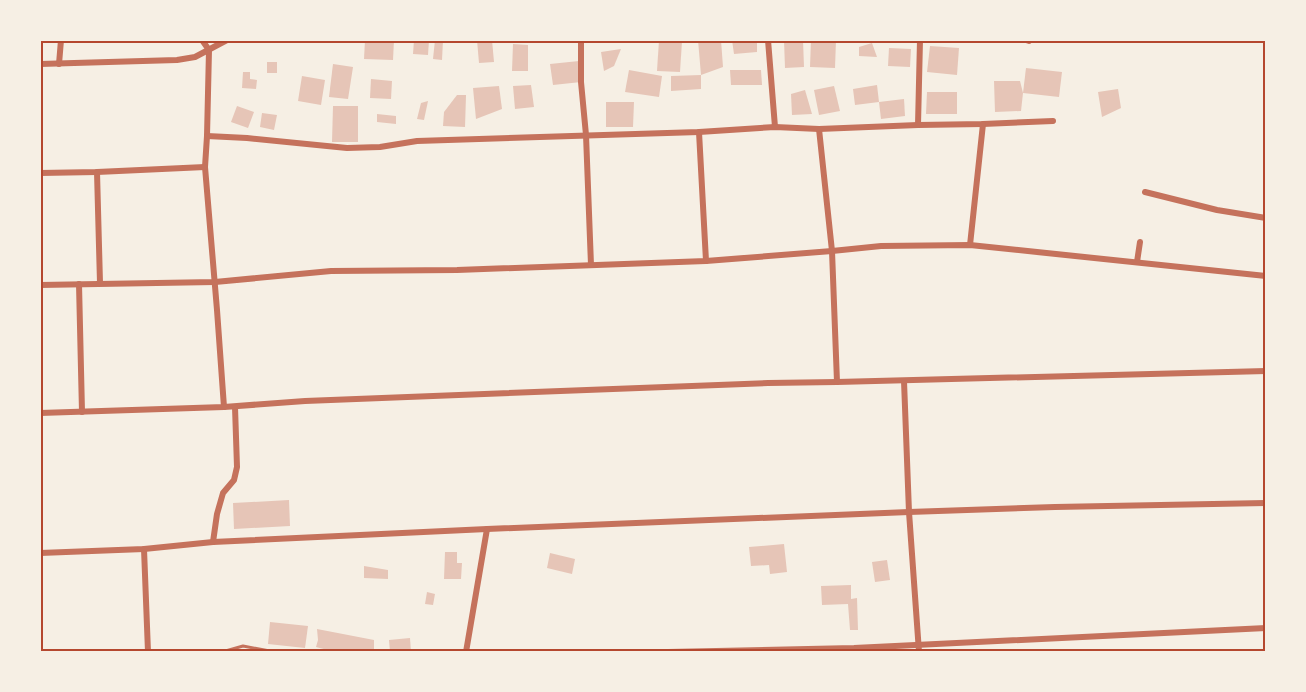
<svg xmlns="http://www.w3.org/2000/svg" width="1306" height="692" font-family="'Fira Sans Condensed',sans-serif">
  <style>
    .building { fill: #e6c5b7 }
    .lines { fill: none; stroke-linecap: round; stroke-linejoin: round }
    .service { stroke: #c5725c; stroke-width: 3 }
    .minor { stroke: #c5725c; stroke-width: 6 }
    .neatline { fill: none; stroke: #b5482f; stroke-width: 2 }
  </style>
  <rect width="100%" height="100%" fill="#f6efe4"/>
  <g class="building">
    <polygon points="365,40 394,40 393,60 364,59"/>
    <polygon points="414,40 429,40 428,55 413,54"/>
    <polygon points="435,40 443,40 442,60 433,59"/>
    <polygon points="477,40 492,40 494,62 479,63"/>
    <polygon points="659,40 682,41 680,72 657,71"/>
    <polygon points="698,40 721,40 723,67 701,75 701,89 671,91 671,76 701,75"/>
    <polygon points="732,40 757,40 757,52 734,54"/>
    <polygon points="784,40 803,40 804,67 785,68"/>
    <polygon points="811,40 836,40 835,68 810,67"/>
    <polygon points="872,43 877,57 859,56 859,47"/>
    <polygon points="513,44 528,45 528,71 512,71"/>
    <polygon points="930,46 959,48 957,75 927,72"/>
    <polygon points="889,48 911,49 910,67 888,66"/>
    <polygon points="621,49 614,66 604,71 601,52"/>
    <polygon points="579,61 581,82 553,85 550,64"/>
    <rect x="267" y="62" width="10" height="11"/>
    <polygon points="333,64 353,67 348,99 329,97"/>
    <polygon points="1026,68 1062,72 1059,97 1023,93"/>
    <polygon points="629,70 662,76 659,97 625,92"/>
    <polygon points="730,70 761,70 762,85 731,85"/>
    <polygon points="243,72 250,72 250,79 257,80 256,89 242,88"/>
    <polygon points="302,76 325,80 321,105 298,101"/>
    <polygon points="371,79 392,81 391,99 370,98"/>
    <polygon points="994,81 1020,81 1023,93 1021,111 995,112"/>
    <polygon points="531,85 534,107 515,109 513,86"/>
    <polygon points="877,85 879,102 855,105 853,89"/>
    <polygon points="499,86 502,109 476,119 473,88"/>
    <polygon points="834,86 840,111 819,115 814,90"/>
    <polygon points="1118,89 1121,108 1102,117 1098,92"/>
    <polygon points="805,90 812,114 792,115 791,94"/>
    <polygon points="927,92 957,92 957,114 926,114"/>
    <polygon points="457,95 466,95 465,127 443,126 444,112"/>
    <polygon points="904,99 905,116 881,119 879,102"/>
    <polygon points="428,101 424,120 417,119 421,103"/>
    <polygon points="606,102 634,102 633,127 606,127"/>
    <polygon points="237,106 254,112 248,128 231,122"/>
    <polygon points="333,106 358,106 358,142 332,142"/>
    <polygon points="262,113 277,115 274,130 260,127"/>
    <polygon points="377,114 396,116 396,124 377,122"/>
    <polygon points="289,500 290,526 234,529 233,503"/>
    <polygon points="784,544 787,572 770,574 769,565 751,566 749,547"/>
    <polygon points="445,552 457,552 457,563 462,563 461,579 444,579"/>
    <polygon points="550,553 575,559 572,574 547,568"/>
    <polygon points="887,560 890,580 875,582 872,562"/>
    <polygon points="364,566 388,570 388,579 364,578"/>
    <polygon points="851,585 851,599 857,598 858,630 850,630 848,604 822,605 821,586"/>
    <polygon points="427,592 435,594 433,605 425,604"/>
    <polygon points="270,622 308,626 305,648 268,644"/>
    <polygon points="317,629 374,640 374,651 335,652 316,647 318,640"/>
    <polygon points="410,638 411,652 390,652 389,640"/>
  </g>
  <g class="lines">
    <polyline class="service" points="222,652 243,646 275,652"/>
    <g class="minor">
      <polyline points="202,40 209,50 207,136 205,167 217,310 224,407"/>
      <polyline points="581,40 581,82 586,135 591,265"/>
      <polyline points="768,40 775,127"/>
      <polyline points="1026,40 1029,41"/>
      <polyline points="40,64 177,60 195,57 227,40"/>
      <polyline points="59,64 61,40"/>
      <polyline points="918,125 920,40"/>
      <polyline points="819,129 832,251 837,382"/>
      <polyline points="699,132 706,261"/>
      <polyline points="207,136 247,138 347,148 380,147 417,141 699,132 775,127 819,129 918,125 983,124 1053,121"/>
      <polyline points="97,172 100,283"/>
      <polyline points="40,173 97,172 205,167"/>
      <polyline points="1145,192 1217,210 1266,218"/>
      <polyline points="970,245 983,124"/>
      <polyline points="1137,262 1140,242"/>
      <polyline points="79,284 82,412"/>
      <polyline points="40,285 215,282 331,271 457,270 706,261 832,251 881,246 970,245 1266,276"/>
      <polyline points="904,381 909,512 919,652"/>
      <polyline points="40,413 224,407 305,401 768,383 837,382 1266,371"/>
      <polyline points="213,542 217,514 223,493 234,480 237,467 235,407"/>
      <polyline points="144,549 148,652"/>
      <polyline points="40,553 144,549 213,542 487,529 909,512 1055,507 1266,503"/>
      <polyline points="466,652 487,529"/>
      <polyline points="668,652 854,648 1266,628"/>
    </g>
  </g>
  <rect width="1306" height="692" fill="none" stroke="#f6efe4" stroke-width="84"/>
  <rect x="42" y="42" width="1222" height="608" class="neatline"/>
</svg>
